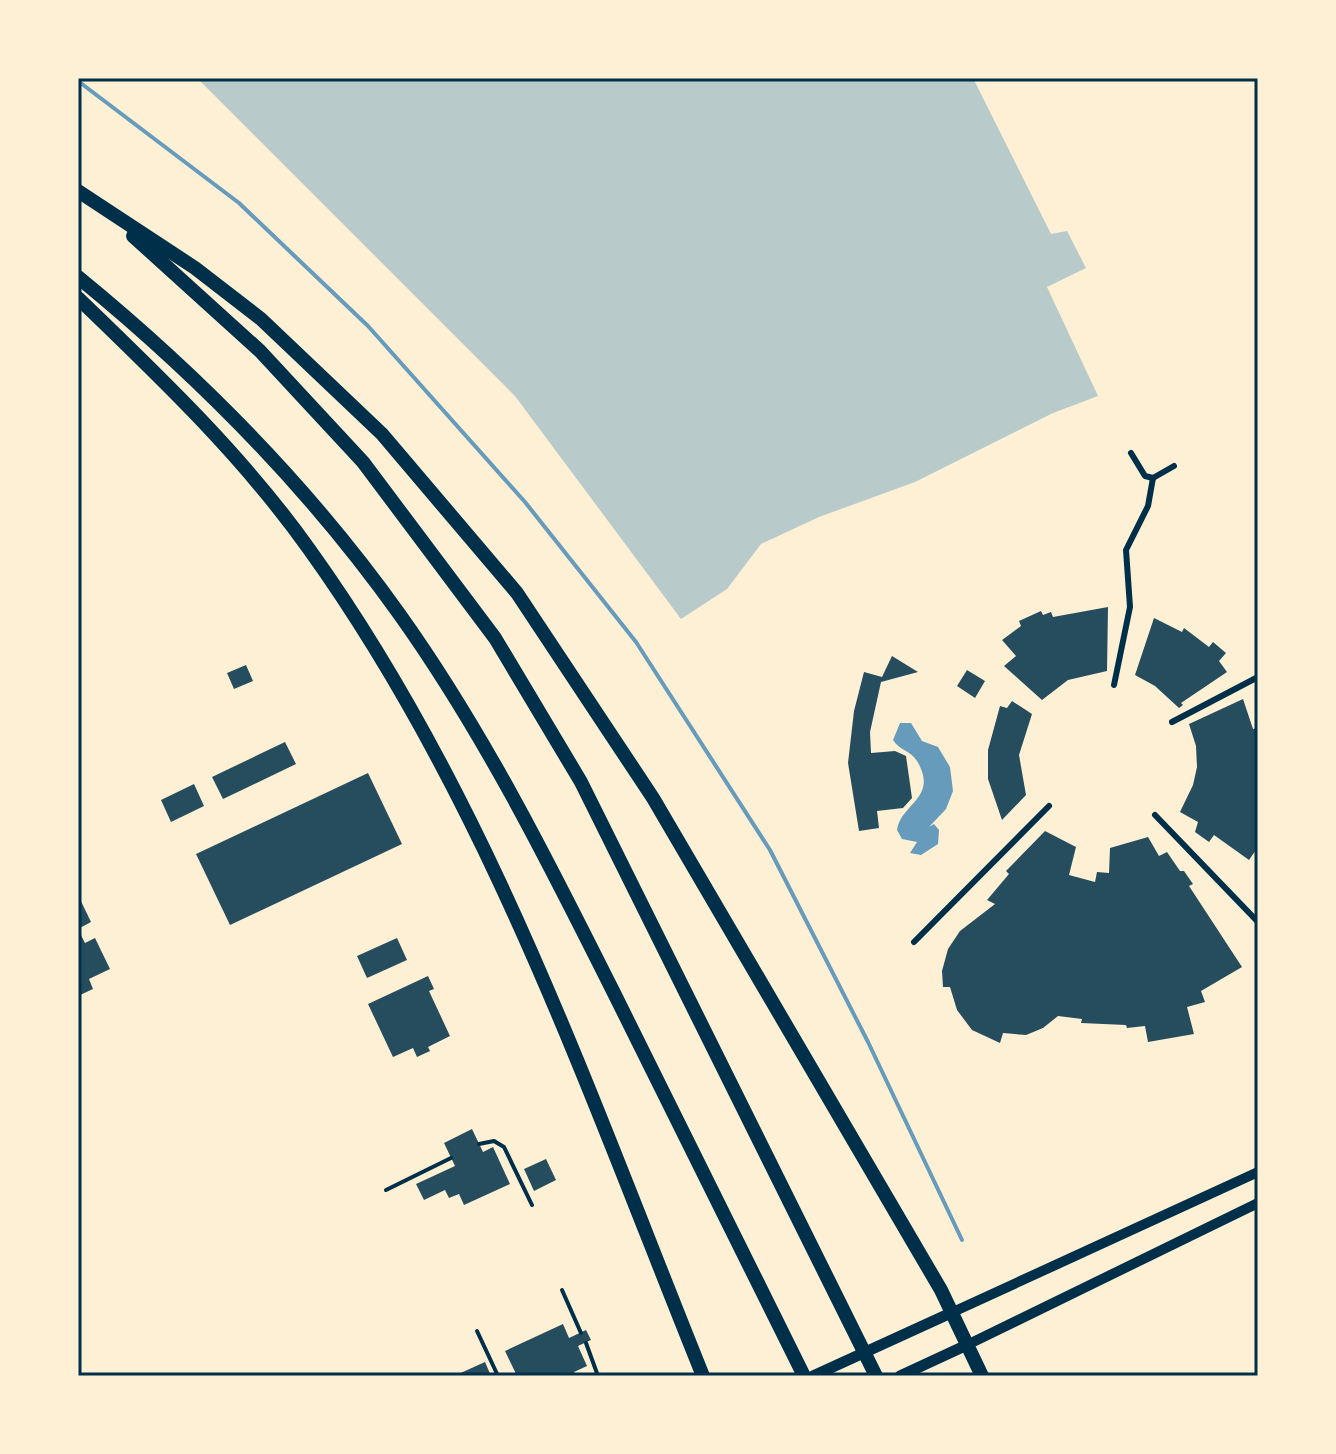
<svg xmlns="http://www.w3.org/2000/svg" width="1336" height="1454" font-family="'DejaVu Sans',sans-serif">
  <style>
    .green { fill: #b9caca }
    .water { fill: #669bbc }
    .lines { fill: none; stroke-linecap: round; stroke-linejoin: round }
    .stream { stroke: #669bbc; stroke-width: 4 }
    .building { fill: #264d5e }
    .service { stroke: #003049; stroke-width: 4 }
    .pedestrian { stroke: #003049; stroke-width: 6 }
    .tertiary { stroke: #003049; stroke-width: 10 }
    .secondary { stroke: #003049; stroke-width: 11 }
    .motorway { stroke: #003049; stroke-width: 14 }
    .neatline { fill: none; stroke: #003049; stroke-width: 3 }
  </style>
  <rect width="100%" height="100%" fill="#fdf0d5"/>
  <polygon class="green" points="197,78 973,78 1051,234 1067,231 1086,268 1047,287 1098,396 1053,413 915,482 819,517 761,544 727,589 681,619 515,396"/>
  <path class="water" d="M 900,723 L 911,723 L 922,741 L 938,747 L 950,767 L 953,791 L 946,809 L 929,827 L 934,824 L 939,830 L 938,844 L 921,855 L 910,853 L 917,842 L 902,839 L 897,830 C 901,803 939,798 917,761 C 910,750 899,750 893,740 Z"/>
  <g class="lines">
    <polyline class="stream" points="78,81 239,203 368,326 525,502 636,642 770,850 868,1042 962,1240"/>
  </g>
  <g class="building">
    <polygon points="1108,607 1107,671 1068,680 1042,700 1004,666 1016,656 1002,640 1021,626 1019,621 1041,611 1043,615 1051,612 1053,617"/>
    <polygon points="1154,618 1182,632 1184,628 1209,647 1213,642 1226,653 1219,661 1227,672 1181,703 1183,705 1179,708 1155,686 1135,675"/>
    <polygon points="892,656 918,672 881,682 870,732 871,753 895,751 906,756 912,798 903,808 877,811 879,828 859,831 848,763 854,711 864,672 882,677"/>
    <polygon points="246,665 253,681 234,689 227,673"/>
    <polygon points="967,670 985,681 975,698 957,686"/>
    <polygon points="1243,699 1253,729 1258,728 1258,847 1249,860 1214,835 1209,842 1195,832 1198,822 1180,812 1193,785 1197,767 1196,746 1189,724"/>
    <polygon points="1012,701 1032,714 1019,755 1026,795 1002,820 988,779 988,750 1000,706 1007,708"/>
    <polygon points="285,742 296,764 223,799 212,777"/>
    <polygon points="368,773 402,844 230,925 196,854"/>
    <polygon points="194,784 204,806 171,822 161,800"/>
    <polygon points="1045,831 1076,847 1069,875 1095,882 1097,872 1109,873 1110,848 1148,837 1159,856 1167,852 1180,871 1184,871 1193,884 1189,886 1242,967 1201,991 1205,1002 1187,1007 1194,1034 1148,1042 1145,1026 1127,1028 1126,1025 1081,1023 1082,1019 1058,1016 1043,1028 1026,1035 1003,1033 1000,1043 972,1030 957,1010 950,987 943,987 942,971 948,949 960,931 995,904 987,900 1009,874 1006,871"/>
    <polygon points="78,895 91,922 78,929"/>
    <polygon points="78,929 85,943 95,938 110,969 89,979 93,989 78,996"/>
    <polygon points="397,938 407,960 367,978 357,956"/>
    <polygon points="428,976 434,989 429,991 450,1036 428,1047 430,1051 417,1057 413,1048 393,1057 368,1004"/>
    <polygon points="472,1129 483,1152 493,1147 510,1184 464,1205 459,1194 449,1198 445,1190 424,1200 416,1184 455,1166 444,1143"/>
    <polygon points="546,1159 556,1180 534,1191 524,1169"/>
    <polygon points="563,1324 569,1338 586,1330 591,1340 578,1346 587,1366 574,1372 576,1376 517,1376 505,1351"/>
    <polygon points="485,1362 491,1376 454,1376"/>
  </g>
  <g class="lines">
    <g class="service">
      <polyline points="479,1144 494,1141 504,1147 532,1205"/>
      <polyline points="386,1190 451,1158"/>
      <polyline points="562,1290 581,1333"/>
      <polyline points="477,1331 498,1376"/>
      <polyline points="586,1343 598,1376"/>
    </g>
    <g class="pedestrian">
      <polyline points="1131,453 1145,476 1153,478 1174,466"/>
      <polyline points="1114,685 1130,607 1126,550 1148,506 1153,478"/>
      <polyline points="1172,722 1258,677"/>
      <polyline points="1155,815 1258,922"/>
      <polyline points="914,942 1049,806"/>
    </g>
    <g class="tertiary">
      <polyline points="953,1312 1258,1172"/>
      <polyline points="969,1344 1258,1203"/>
    </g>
    <g class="secondary">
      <polyline points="813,1376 953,1312"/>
      <polyline points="900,1376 969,1344"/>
    </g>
    <g class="motorway">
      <polyline points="78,191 195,268 261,319 382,434 517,593 653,798 941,1290 982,1376"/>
      <polyline points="133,236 260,351 363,462 495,638 581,782 876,1376"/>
      <path d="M 78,277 C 199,376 309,487 400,615 C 484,733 549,863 614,993 C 677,1120 740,1248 804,1376"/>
      <path d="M 78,298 C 160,377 243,456 309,549 C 488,798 589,1094 703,1376"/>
    </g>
  </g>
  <rect width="1336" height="1454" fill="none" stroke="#fdf0d5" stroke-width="160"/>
  <rect x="80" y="80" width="1176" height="1294" class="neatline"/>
</svg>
